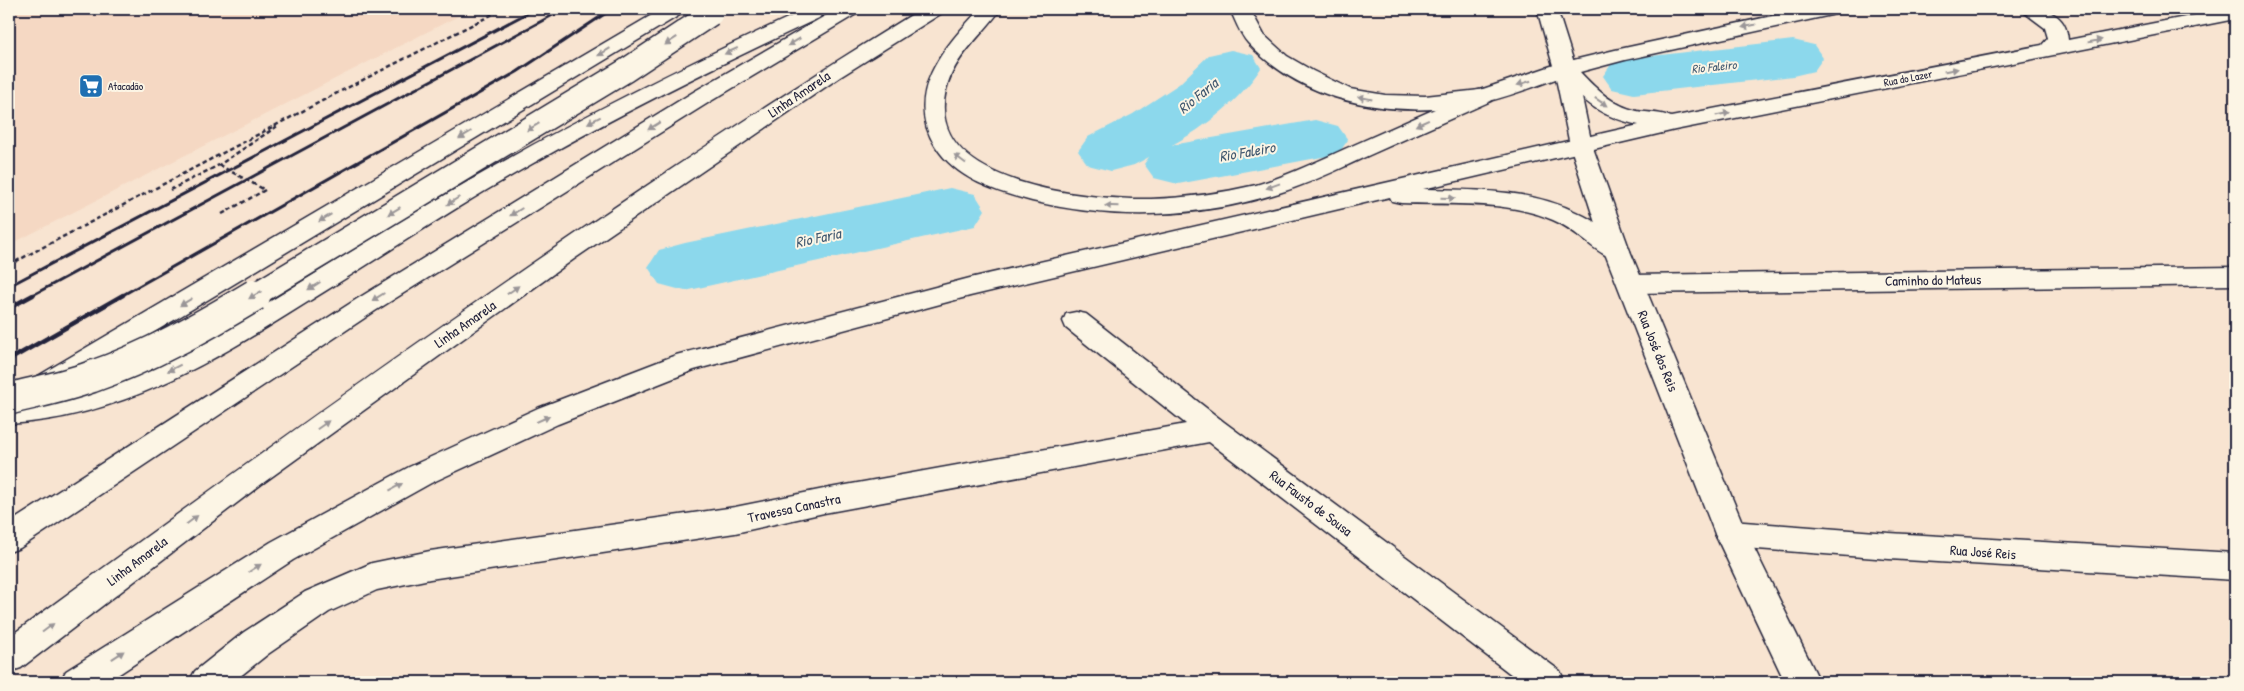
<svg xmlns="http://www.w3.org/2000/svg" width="2244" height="691" font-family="'Patrick Hand',sans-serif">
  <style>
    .built { fill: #f5d8c3 }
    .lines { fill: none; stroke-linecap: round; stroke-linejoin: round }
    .river { fill: #8cd8ec; fill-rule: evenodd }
    .minor-casing { stroke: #22223b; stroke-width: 3 }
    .tertiary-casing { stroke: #22223b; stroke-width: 3 }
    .primary-casing { stroke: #22223b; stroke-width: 3 }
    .motorway-casing { stroke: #22223b; stroke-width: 3 }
    .path { stroke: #22223b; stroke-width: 2.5; stroke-dasharray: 4.5 3; stroke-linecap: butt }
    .minor { fill: #fcf5e5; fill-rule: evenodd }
    .tertiary { fill: #fcf5e5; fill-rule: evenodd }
    .primary { fill: #fcf5e5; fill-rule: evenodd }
    .motorway { fill: #fcf5e5; fill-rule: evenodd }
    .rail-far1 { stroke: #22223b; stroke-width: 3 }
    .rail { stroke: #22223b; stroke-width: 4.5 }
    .secondary-bridge-far1-casing { stroke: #22223b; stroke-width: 26; stroke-linecap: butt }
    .secondary-bridge-casing { stroke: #22223b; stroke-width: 34; stroke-linecap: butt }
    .path-bridge { stroke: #22223b; stroke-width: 2.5; stroke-dasharray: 4.5 3; stroke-linecap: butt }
    .secondary-bridge-far1 { stroke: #fcf5e5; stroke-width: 23 }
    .secondary-bridge { stroke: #fcf5e5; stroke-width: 31 }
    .oneway { fill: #9a9698 }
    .labels { text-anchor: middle; stroke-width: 4; stroke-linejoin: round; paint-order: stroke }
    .far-street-label { font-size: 11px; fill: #22223b; stroke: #fcf5e5 }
    .far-poi-label { font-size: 11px; fill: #22223b; stroke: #fcf5e5; text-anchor: start }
    .far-water-label { font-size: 12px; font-style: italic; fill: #425970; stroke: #fcf5e5 }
    .street-label { font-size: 14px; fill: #22223b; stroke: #fcf5e5 }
    .water-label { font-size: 15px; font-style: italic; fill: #425970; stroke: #fcf5e5 }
  </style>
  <rect width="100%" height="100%" fill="#f8e4d1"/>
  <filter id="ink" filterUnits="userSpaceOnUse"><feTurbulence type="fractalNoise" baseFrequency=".02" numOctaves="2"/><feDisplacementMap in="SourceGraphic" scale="10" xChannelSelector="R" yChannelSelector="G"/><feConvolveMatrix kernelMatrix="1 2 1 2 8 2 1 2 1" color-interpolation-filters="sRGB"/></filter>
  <g filter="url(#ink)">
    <polygon class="built" points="9,9 472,9 9,245"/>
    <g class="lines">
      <g class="river">
        <polygon points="1793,40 1814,45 1823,58 1814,71 1793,76 1634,94 1612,89 1603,76 1612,63 1634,58"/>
        <path d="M 1231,50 L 1253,55 L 1261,68 C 1240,100 1206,127 1172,145 L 1315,120 L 1338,126 L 1348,140 L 1338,154 L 1178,184 L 1154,178 L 1144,164 L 1149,157 L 1134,165 L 1111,171 L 1088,165 L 1078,151 L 1088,137 L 1133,114 L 1179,84 L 1209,55 Z"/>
        <polygon points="950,188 975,194 985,210 975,226 685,291 659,284 648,267 659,250 685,243"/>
      </g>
      <defs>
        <g id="minor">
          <polygon points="2235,267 2235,285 1631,293 1622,290 1618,284 1622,278 1631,275"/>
          <polygon points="1076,312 1086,314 1224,422 1560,671 1565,682 1521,682 1209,442 824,513 735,533 430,579 377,590 329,612 268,654 233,682 189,682 195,671 244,632 305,592 372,563 430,551 735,507 824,489 1186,424 1066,328 1063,321 1066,314"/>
          <polygon points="1731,521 1889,533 2235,553 2235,580 1889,559 1731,547 1720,543 1715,534 1720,525"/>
        </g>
        <polygon id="tertiary" points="1537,9 1557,9 1576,69 1592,145 1630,251 1747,534 1820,682 1785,682 1715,534 1604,251 1570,145 1554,69"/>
        <path id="primary" d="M 1230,9 L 1250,9 L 1264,35 L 1287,56 L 1313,71 L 1350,89 L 1385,95 L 1425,96 L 1480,90 L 1557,64 L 1615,50 L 1804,9 L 1841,9 L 1838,13 L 1831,15 L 1625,60 L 1580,72 C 1596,89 1612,105 1637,111 C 1648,113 1661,112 1671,117 L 2042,45 L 2048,38 L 2045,28 L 2025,13 L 2022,9 C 2046,9 2066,12 2068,40 L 2226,9 L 2235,9 L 2235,19 L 1675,130 L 1581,152 L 1573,150 L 1570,145 L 1573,140 L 1639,125 C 1602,117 1586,104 1561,77 C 1536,86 1511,96 1485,102 C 1404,120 1307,107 1248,43 C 1240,34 1235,20 1230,9 Z"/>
        <g id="motorway">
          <polygon points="662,9 686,9 683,13 58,390 48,393 38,390 34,383 38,376"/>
          <path d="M 815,9 L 819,10 L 822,14 L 819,18 C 705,71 593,127 485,191 C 425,227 366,266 306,303 C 214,361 121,418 9,424 L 9,402 C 34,400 59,399 84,392 C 150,376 212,337 269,302 C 336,261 401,220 469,181 C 578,118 691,62 805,10 Z"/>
          <polygon points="837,9 861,9 858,13 711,101 375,311 20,548 9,552 9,523 357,299 695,91"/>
          <path d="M 921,9 L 945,9 L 942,13 L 840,77 L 574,259 L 263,483 L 21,668 L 9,672 L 9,637 C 215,486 423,336 636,193 C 730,130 824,68 921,9 Z"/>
          <path d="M 980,9 L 1001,9 C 982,36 954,56 946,90 C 923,186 1090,200 1151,199 C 1186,198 1222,193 1256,185 C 1288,176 1318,161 1347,148 C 1390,129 1433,110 1475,91 L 1483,89 L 1491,91 L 1494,96 L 1491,101 C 1448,120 1405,139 1363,158 C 1335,171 1308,184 1279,193 C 1200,218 1113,221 1032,201 C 997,192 956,179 936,147 C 902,94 944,47 980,9 Z"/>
          <path d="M 1581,138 L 1589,140 L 1592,145 L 1589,150 L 1423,189 C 1475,190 1531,189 1578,213 C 1596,221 1611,233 1626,245 L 1630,251 L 1626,257 C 1619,259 1614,260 1607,256 C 1588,246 1575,229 1553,220 C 1507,200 1451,205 1401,203 L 1392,201 L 1390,197 L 970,296 L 694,370 L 558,424 L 431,483 L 293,560 L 107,682 L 60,682 L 66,671 L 271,542 L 409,467 L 538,408 L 676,355 L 970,278 Z"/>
        </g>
      </defs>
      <use href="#minor" class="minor-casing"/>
      <use href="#tertiary" class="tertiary-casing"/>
      <use href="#primary" class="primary-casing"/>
      <use href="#motorway" class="motorway-casing"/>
      <g class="path">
        <polyline points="170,190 219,165 279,125"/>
        <polyline points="222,214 265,190"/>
        <polyline points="9,265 341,91 503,9"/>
      </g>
      <use href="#minor" class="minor"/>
      <use href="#tertiary" class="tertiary"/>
      <use href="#primary" class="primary"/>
      <use href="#motorway" class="motorway"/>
      <g class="rail-far1">
        <polyline points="9,286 535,9"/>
        <polyline points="31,296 564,9"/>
        <polyline points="121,296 517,72 612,9"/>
      </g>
      <g class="rail">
        <polyline points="9,308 33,295"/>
        <polyline points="9,360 123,295"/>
      </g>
      <defs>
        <polyline id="secondary-bridge-far1" points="253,296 625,71 711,14"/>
        <path id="secondary-bridge" d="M 9,399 C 36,392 64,387 91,377 C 149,357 202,327 255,295"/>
      </defs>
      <use href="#secondary-bridge-far1" class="secondary-bridge-far1-casing"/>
      <use href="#secondary-bridge" class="secondary-bridge-casing"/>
      <polyline class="path-bridge" points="219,165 265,190"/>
      <use href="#secondary-bridge-far1" class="secondary-bridge-far1"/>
      <use href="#secondary-bridge" class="secondary-bridge"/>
    </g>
    <defs><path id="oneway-solid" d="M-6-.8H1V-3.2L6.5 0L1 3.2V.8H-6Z" transform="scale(1.25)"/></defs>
    <g class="oneway">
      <use href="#oneway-solid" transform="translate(1749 26) rotate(168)"/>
      <use href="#oneway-solid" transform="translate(671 41) rotate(147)"/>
      <use href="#oneway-solid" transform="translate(2095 41) rotate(-11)"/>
      <use href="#oneway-solid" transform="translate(794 42) rotate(149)"/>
      <use href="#oneway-solid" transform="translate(731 51) rotate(155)"/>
      <use href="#oneway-solid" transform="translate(604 52) rotate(149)"/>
      <use href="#oneway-solid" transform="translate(1951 70) rotate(-11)"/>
      <use href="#oneway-solid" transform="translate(1524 83) rotate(162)"/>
      <use href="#oneway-solid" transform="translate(1365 98) rotate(-168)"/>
      <use href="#oneway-solid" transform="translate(1601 102) rotate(34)"/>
      <use href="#oneway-solid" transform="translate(1723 114) rotate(-11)"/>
      <use href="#oneway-solid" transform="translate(594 120) rotate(153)"/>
      <use href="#oneway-solid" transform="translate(1422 123) rotate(156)"/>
      <use href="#oneway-solid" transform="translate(654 126) rotate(148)"/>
      <use href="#oneway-solid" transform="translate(533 127) rotate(149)"/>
      <use href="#oneway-solid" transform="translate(465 135) rotate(149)"/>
      <use href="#oneway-solid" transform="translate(960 159) rotate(-143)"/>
      <use href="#oneway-solid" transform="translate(1273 186) rotate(160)"/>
      <use href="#oneway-solid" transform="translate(1448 198) rotate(2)"/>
      <use href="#oneway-solid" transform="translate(453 201) rotate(148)"/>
      <use href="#oneway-solid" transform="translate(1112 206) rotate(-178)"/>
      <use href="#oneway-solid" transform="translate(394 211) rotate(149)"/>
      <use href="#oneway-solid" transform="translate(516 212) rotate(148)"/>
      <use href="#oneway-solid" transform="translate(325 218) rotate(149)"/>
      <use href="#oneway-solid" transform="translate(314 286) rotate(148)"/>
      <use href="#oneway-solid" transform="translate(513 290) rotate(-35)"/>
      <use href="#oneway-solid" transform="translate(255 295) rotate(149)"/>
      <use href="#oneway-solid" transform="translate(378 297) rotate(148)"/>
      <use href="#oneway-solid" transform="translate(186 302) rotate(149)"/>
      <use href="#oneway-solid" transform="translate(174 368) rotate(153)"/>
      <use href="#oneway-solid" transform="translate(543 419) rotate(-24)"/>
      <use href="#oneway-solid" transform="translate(323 425) rotate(-35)"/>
      <use href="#oneway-solid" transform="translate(396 487) rotate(-29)"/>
      <use href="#oneway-solid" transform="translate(192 520) rotate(-37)"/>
      <use href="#oneway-solid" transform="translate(255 568) rotate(-32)"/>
      <use href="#oneway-solid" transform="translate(48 628) rotate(-37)"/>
      <use href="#oneway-solid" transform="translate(118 655) rotate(-34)"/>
    </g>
  </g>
  <defs>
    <symbol id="supermarket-square" viewBox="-11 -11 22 22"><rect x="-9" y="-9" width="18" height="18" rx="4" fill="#1f6fb2" stroke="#fcf5e5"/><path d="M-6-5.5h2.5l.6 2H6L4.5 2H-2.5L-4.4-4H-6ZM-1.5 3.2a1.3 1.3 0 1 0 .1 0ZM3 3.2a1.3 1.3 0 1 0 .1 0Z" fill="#fff"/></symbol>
  </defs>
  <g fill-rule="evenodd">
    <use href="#supermarket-square" x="77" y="72" width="28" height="28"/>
  </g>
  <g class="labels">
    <g class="far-street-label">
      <text transform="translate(1908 78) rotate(-11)" y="4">Rua do Lazer</text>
    </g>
    <g class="far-poi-label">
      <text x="108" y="90">Atacadão</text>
    </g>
    <g class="far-water-label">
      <text transform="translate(1714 67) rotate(-6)" y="4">Rio Faleiro</text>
    </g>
    <g class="street-label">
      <text transform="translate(799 94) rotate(-34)" y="5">Linha Amarela</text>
      <text transform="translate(1933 280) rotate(-1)" y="5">Caminho do Mateus</text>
      <text transform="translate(465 324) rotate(-35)" y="5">Linha Amarela</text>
      <text transform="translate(1658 351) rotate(68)" y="5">Rua José dos Reis</text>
      <text transform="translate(1311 503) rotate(37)" y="5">Rua Fausto de Sousa</text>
      <text transform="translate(794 508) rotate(-12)" y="5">Travessa Canastra</text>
      <text transform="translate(1983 552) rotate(4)" y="5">Rua José Reis</text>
      <text transform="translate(137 561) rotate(-37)" y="5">Linha Amarela</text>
    </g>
    <g class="water-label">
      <text transform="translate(1198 96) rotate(-39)" y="5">Rio Faria</text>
      <text transform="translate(1247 152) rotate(-10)" y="5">Rio Faleiro</text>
      <text transform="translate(818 238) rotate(-12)" y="5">Rio Faria</text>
    </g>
  </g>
  <rect width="2244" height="691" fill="none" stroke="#fcf5e5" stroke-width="30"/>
  <rect x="15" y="15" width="2214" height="661" fill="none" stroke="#22223b" stroke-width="2" filter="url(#ink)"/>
</svg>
